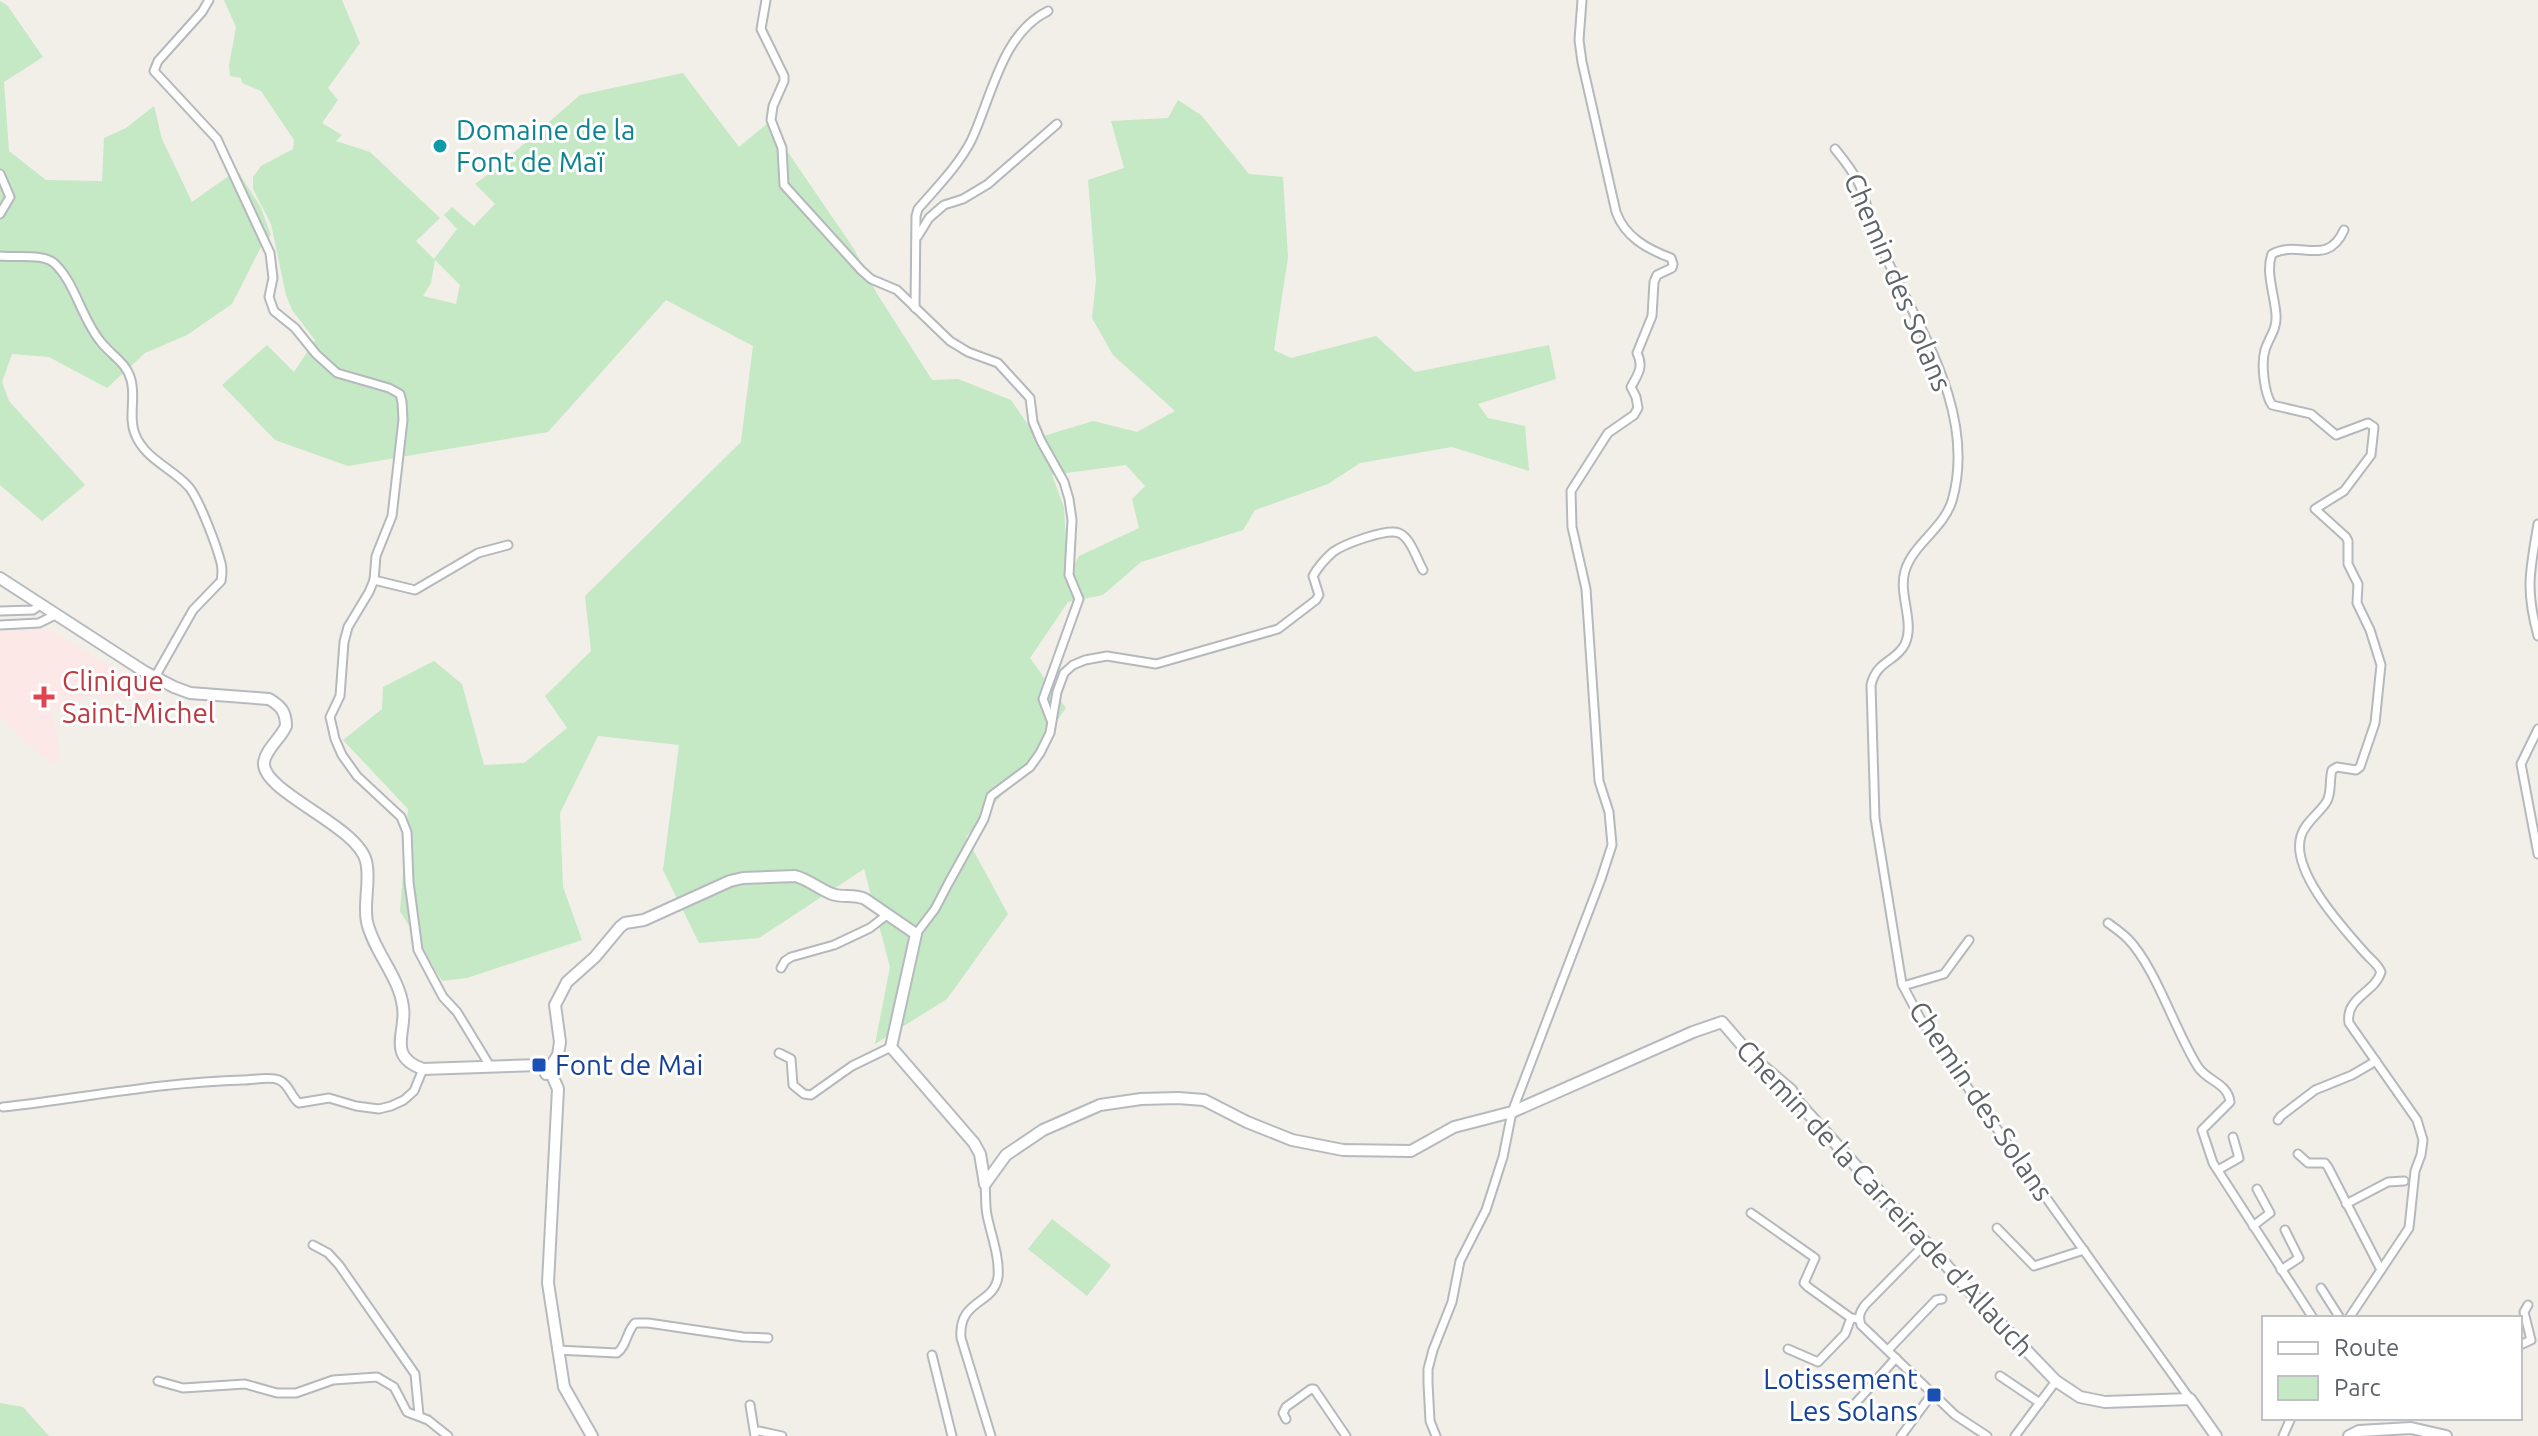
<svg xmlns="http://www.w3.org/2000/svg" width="2538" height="1436" font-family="Ubuntu,sans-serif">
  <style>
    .medical { fill: #fce8e6 }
    .green { fill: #c5e8c5; fill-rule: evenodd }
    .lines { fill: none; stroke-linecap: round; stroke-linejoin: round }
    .street-casing { stroke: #b5b8bc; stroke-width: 11 }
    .secondary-casing { stroke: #b6babf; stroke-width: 14 }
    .street { stroke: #fff; stroke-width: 7 }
    .secondary { stroke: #fff; stroke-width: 10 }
    .culture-dot { fill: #0f9aa8; stroke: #fff; stroke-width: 3 }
    .health-dot { fill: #e0444e; stroke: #fff; stroke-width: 3 }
    .transit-dot { fill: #1a4fb4; stroke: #fff; stroke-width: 3 }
    .labels { text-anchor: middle; stroke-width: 6; stroke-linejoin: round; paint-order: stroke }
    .culture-label { font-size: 28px; fill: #0d838f; stroke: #fff; text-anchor: start }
    .street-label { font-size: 28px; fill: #5f6368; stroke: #fff }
    .health-label { font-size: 28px; fill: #be3a42; stroke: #fff; text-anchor: start }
    .transit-label { font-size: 28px; fill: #164399; stroke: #fff; text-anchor: start }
  </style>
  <rect width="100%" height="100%" fill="#f1efe8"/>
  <polygon class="medical" points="50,630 158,696 159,701 100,698 98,695 95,695 51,709 61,760 53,763 31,747 0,716 0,631"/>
  <g class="green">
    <path d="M 224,0 L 342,0 L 360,43 L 328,88 L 338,100 L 322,123 L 342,135 L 336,141 L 370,152 L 440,218 L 416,241 L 434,259 L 457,229 L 444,215 L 452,207 L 474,226 L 495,204 L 475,184 L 494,170 L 580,95 L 683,73 L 739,147 L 768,123 L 854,249 L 876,292 L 932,380 L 958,379 L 1011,400 L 1037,438 L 1093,421 L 1137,432 L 1175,411 L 1113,355 L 1092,318 L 1096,280 L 1088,180 L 1124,168 L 1111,121 L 1168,118 L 1178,100 L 1201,115 L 1249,174 L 1283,177 L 1288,257 L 1274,350 L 1291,358 L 1376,336 L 1415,372 L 1549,345 L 1556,379 L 1478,404 L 1488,418 L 1525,426 L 1529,471 L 1452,447 L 1360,463 L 1328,484 L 1255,510 L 1243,530 L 1141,562 L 1103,595 L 1068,602 L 1030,658 L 1066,708 L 1017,777 L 966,837 L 1008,914 L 947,999 L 875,1044 L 890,967 L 864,869 L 759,938 L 699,943 L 663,870 L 679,745 L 598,736 L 560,813 L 563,887 L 582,940 L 467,978 L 442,981 L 400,911 L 408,809 L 343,740 L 382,709 L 383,687 L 434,661 L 462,684 L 484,765 L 524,763 L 567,728 L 545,696 L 591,651 L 585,596 L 741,442 L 753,346 L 666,300 L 548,432 L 348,466 L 275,440 L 222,385 L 267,345 L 294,372 L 315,340 L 292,310 L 286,295 L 271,224 L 253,189 L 253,177 L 261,166 L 293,149 L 294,140 L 261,91 L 242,83 L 241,78 L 230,76 L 229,66 L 236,27 ZM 435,260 L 460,285 L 456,304 L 423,296 L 431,283 ZM 1126,465 L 1145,486 L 1132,499 L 1139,528 L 1079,556 L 1068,577 L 1064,507 L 1052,475 Z"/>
    <polygon points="0,1 7,5 43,57 4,82 9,151 46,180 102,181 104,138 126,128 154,106 162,139 192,202 237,170 260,206 271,235 263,243 232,304 187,335 145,353 107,388 49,357 12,354 2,382 9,401 85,485 42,521 0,485"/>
    <polygon points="1052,1219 1111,1265 1087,1296 1028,1249"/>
    <polygon points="0,1403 23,1407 49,1436 0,1436"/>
  </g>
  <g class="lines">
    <defs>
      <g id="street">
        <polyline points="209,0 202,12 158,61 154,71 217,139 270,253 273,278 269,297 274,311 295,328 316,354 337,373 389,388 400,394 402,402 403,420 392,516 376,556 374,580 369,592 348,627 344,642 340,696 330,717 335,739 342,755 357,776 401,817 407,832 409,882 418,950 443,997 457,1012 490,1066"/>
        <polyline points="766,0 761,29 784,76 784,81 773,106 771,120 782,148 784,185 861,270 871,279 897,290 950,341 968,352 998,363 1030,398 1033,422 1041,441 1064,482 1069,499 1072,520 1069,575 1079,599 1043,699 1051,720"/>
        <path d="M 1835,149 C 1844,160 1853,171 1859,184 C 1867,200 1869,220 1876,236 C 1911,317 1979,408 1952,501 C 1943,529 1913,544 1905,571 C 1898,594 1915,622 1905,644 C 1896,662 1877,660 1871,685 L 1875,818 L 1902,984 L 1920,1018 L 1977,1101 L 2190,1399"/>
        <polyline points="0,174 10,197 0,214"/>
        <path d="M 2344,230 C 2327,268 2299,239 2272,254 C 2265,272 2275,296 2276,315 C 2277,330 2269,337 2265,350 C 2261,364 2264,393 2272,405 L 2311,414 L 2336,435 L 2368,423 L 2374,427 L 2371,455 L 2344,491 L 2315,509 L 2346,537 L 2348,541 L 2348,564 L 2358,584 L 2357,603 L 2370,630 L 2381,665 L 2375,723 L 2360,767 L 2356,770 L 2337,767 L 2332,770 C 2329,781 2332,791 2327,801 C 2320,813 2305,822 2301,836 C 2290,871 2343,928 2365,953 C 2371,960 2377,963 2381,972 C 2375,993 2345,997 2349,1023 L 2417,1120 L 2423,1140 L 2421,1155 L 2415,1171 L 2409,1228 L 2349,1318"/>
        <polyline points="918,236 929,218 944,205 963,199 988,184 1057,124"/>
        <path d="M 0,256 C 15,258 42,253 54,263 C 75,282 82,320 101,342 C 111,355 127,363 131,380 C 136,398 128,417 135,434 C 145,459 170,467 187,485 C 198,495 217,547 221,563 C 223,570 222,575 221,581 L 193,610 L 155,677"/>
        <path d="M 915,308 L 916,216 L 918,209 C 936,188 958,166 971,141 C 992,97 1001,34 1048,11"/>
        <path d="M 2538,524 C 2530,571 2525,589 2538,636"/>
        <polyline points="374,580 415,590 478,553 508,545"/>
        <polyline points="0,611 33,610 40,605"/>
        <polyline points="0,625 39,623 55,615"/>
        <polyline points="2538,729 2521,764 2538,854"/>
        <path d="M 2108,923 C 2115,928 2122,933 2128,939 C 2156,968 2175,1031 2198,1067 C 2207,1081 2228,1083 2230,1102 L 2202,1130 L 2213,1163 L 2313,1318"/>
        <path d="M 916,934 L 935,909 L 948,884 L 984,819 L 991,796 L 1030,767 L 1040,753 L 1050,733 L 1057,692 L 1064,673 L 1073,665 L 1085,660 L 1107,656 L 1156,664 L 1278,629 L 1316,600 L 1319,595 L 1313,576 C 1318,567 1325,559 1333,552 C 1344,544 1387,528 1399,533 C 1411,538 1417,560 1423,570"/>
        <polyline points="781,968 785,961 791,957 834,945 870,928 888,914"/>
        <polyline points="1903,986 1944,974 1969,940"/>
        <polyline points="779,1053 791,1059 793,1085 804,1094 811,1095 852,1066 891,1047"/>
        <path d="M 3,1107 C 83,1098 162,1082 243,1080 C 253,1080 270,1076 279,1080 C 289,1084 291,1097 299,1103 L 329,1098 L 356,1106 L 379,1109 L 391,1106 L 404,1100 L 414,1091 L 423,1069"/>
        <polyline points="2278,1120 2281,1116 2315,1090 2352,1075 2376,1061"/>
        <polyline points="2298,1154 2308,1163 2325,1163 2328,1167 2381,1270"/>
        <polyline points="2218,1170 2239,1158 2233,1137"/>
        <path d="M 985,1184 C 986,1195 985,1205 987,1215 C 991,1235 1000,1258 998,1277 C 994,1305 958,1299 961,1338 L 991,1436"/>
        <polyline points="2346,1204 2388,1182 2404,1181"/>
        <polyline points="1751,1213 1815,1258 1804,1283 1808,1287 1851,1318 1859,1319"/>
        <polyline points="2253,1226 2270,1213 2257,1189"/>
        <polyline points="1997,1228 2034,1266 2084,1250"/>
        <path d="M 1926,1243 L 1865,1305 C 1860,1312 1858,1316 1861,1325 L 1955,1415 L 1987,1436"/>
        <polyline points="313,1245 328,1253 339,1265 415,1374 419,1415"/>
        <polyline points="2281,1270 2299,1258 2285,1230"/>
        <polyline points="2321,1288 2340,1318"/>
        <polyline points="2520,1345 2531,1340 2524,1312 2528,1305"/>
        <polyline points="1788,1349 1818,1362 1845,1334 1851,1318"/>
        <path d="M 557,1350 L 617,1353 C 627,1346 626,1332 635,1323 L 648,1323 L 743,1337 L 768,1338"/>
        <polyline points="1888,1350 1936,1300 1942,1299"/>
        <polyline points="932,1355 952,1436"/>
        <polyline points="2000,1376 2040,1403"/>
        <polyline points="158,1381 183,1388 245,1384 277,1393 296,1393 333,1380 377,1377 394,1387 407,1412 428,1420 448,1436"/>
        <polyline points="750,1405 755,1436"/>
        <polyline points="1853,1406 1896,1358"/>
        <polyline points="1286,1419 1283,1413 1286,1407 1311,1389 1314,1389 1346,1436"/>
        <polyline points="759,1431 782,1436"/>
        <path d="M 1436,1436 L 1430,1421 L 1428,1383 L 1428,1369 L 1433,1350 L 1452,1302 L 1460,1261 L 1486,1210 L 1503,1157 L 1512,1112 L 1601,879 L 1612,845 L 1609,812 L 1599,781 L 1586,589 L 1572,527 L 1571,491 L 1608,433 L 1634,415 L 1638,408 L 1636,397 L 1631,387 C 1638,374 1644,367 1637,353 L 1652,316 L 1654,282 L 1657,275 L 1672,268 L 1673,264 L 1671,258 C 1647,249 1625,237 1616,212 L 1582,62 L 1579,40 L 1582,0"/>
        <polyline points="1901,1436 1932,1394"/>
        <polyline points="2015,1436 2056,1381"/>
        <polyline points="2283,1436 2291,1418"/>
      </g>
      <g id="secondary">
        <path d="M 0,578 L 145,672 L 174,687 L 190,693 L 269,699 C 281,706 286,712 286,726 C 281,738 266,749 264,762 C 260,791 357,825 366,861 C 371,881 363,902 367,922 C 374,952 399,976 403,1007 C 407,1032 386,1056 423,1069 L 539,1065 L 550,1070 L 558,1089 L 548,1283 L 564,1387 L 592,1436"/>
        <path d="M 546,1074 L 558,1055 L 560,1042 L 555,1005 L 567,982 L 595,957 L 620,927 L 625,923 L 644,920 L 730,881 L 743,878 L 795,876 C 808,879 819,889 832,894 C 843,898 854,894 865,899 L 916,934 L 891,1047 L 974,1143 L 980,1154 L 985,1184"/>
        <polyline points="985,1184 1006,1155 1043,1130 1100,1105 1141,1099 1178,1098 1204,1100 1247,1122 1292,1140 1343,1150 1411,1151 1454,1127 1512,1112 1693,1032 1722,1022 1753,1058 1791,1090 1796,1100 1977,1299 2056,1381 2080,1397 2105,1402 2190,1399 2216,1436"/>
        <polyline points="2349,1436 2359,1431 2411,1428 2446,1436"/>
      </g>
    </defs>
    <use href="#street" class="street-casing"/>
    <use href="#secondary" class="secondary-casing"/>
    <use href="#street" class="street"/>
    <use href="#secondary" class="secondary"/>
  </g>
  <circle class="culture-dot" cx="440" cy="146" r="8"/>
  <path class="health-dot" d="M40 685h8v8h8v8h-8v8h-8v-8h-8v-8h8z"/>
  <g class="transit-dot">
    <rect x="531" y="1057" width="16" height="16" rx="4"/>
    <rect x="1926" y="1387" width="16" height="16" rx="4"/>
  </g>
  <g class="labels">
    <g class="culture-label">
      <text x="456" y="140">Domaine de la<tspan x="456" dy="32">Font de Maï</tspan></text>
    </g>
    <g class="street-label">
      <text transform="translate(1898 282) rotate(67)" y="10">Chemin des Solans</text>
      <text transform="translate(1981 1101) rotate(56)" y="10">Chemin des Solans</text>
      <text transform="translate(1885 1198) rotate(47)" y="10">Chemin de la Carreirade d'Allauch</text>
    </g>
    <g class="health-label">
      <text x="62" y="691">Clinique<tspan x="62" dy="32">Saint-Michel</tspan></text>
    </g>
    <g class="transit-label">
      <text x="555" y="1075">Font de Mai</text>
      <text x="1918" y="1389" text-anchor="end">Lotissement<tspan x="1918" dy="32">Les Solans</tspan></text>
    </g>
  </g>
  <rect x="2262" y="1316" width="260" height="104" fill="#ffffff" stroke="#bfc1c3" stroke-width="2"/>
  <rect x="2278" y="1342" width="40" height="12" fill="#ffffff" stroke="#bfc1c3" stroke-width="2"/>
  <text x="2334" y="1356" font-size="24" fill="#5f6368">Route</text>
  <rect x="2278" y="1376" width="40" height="24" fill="#c5e8c5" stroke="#bfc1c3" stroke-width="2"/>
  <text x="2334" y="1396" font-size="24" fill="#5f6368">Parc</text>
</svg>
